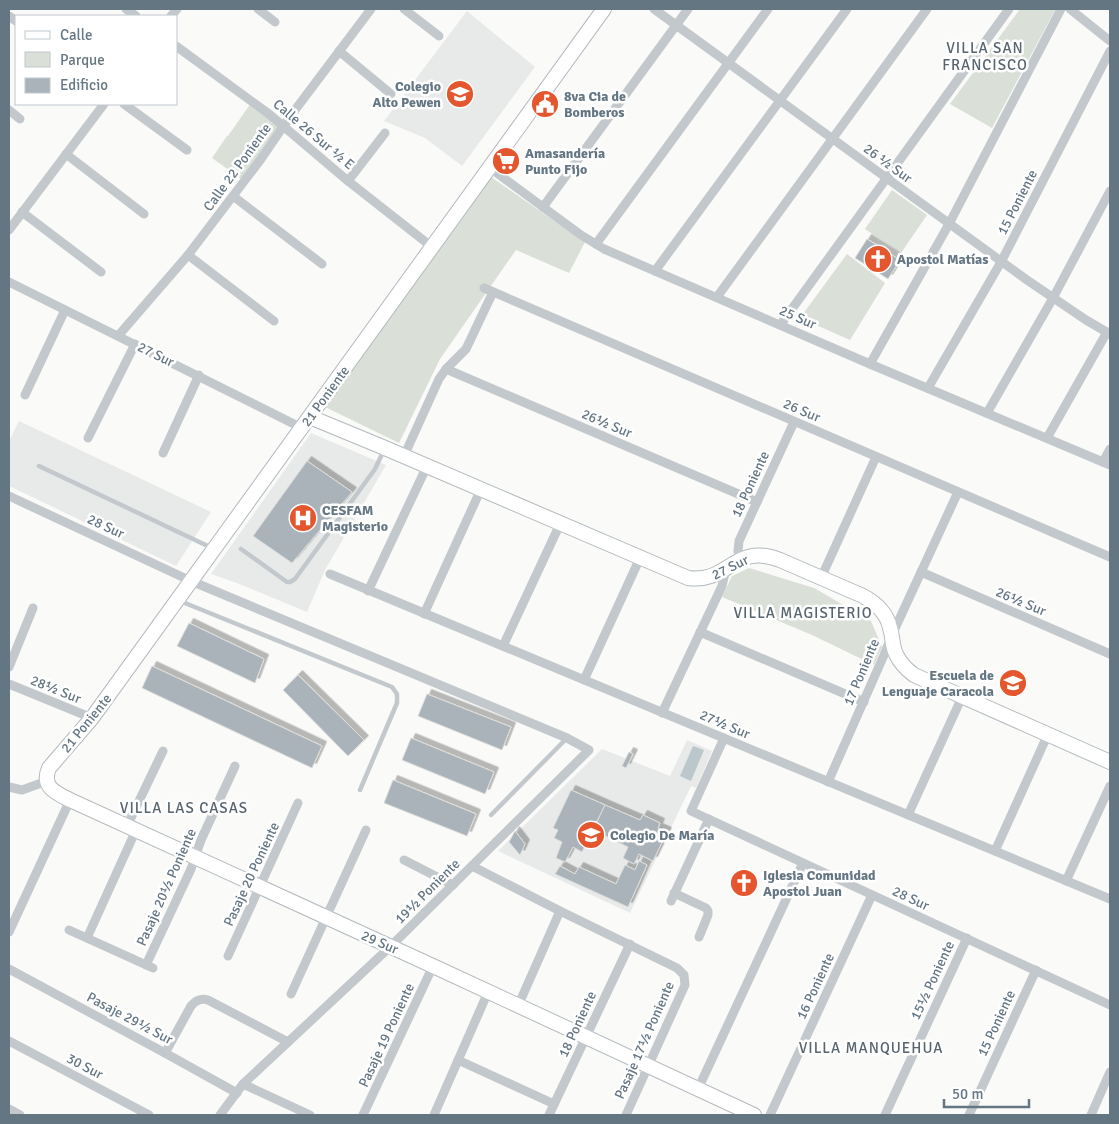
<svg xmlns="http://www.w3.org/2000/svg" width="1119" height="1124" font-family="Signika,sans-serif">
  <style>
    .built { fill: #e8e9e9 }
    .green { fill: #dadfd7 }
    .water { fill: #bbc7cb }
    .building { fill: #aab3b9; stroke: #dcdcda; filter: url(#shadow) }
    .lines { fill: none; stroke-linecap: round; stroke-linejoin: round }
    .secondary-casing { stroke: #b3babf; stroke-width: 16 }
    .lane { stroke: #c3c8cc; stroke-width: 4.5 }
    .street { stroke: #c3c8cc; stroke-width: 9 }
    .secondary { stroke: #fff; stroke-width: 14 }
    .labels { text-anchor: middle; stroke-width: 5; stroke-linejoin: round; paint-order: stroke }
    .poi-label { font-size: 14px; font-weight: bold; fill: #657683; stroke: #fff; text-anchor: start }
    .street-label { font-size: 14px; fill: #657683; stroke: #fff }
    .neighbourhood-label { font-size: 15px; letter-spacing: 1px; fill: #57646e; stroke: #fff }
  </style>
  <defs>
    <filter id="shadow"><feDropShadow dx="4.5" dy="-4.5" stdDeviation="0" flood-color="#0004"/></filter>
  </defs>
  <rect width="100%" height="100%" fill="#fafaf8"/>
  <g class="built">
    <polygon points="467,11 535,67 462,166 425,138 384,121"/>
    <polygon points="19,421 211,512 176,566 9,486 9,441"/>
    <polygon points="311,433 386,465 325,570 307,612 237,583 211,574"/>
    <polygon points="687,740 712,751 696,788 691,786 630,913 498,851 602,749 670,776"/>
  </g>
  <g class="green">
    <polygon points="1020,9 1054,9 1055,10 992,128 950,104"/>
    <polygon points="251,103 282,126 244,181 212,158 227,136 228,136"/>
    <polygon points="491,177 585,242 569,273 516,250 440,359 399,443 323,406 460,222"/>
    <polygon points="892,190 927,215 901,253 865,229"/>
    <polygon points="847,254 885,283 850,340 800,318"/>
    <polygon points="749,568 814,588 871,621 882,647 874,665 812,635 722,597 732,576"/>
  </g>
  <polygon class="water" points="693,746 704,750 691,781 680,776"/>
  <g class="building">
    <polygon points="867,239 900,260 888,279 855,258"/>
    <polygon points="307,461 352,492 292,563 253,536"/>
    <polygon points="189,623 264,659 255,683 177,646"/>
    <polygon points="152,666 322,746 312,768 142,688"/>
    <polygon points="298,675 364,740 348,756 283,690"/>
    <polygon points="427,694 511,727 502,750 418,716"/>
    <polygon points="411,738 494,772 485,794 402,760"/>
    <polygon points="629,752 633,754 626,768 622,766"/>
    <polygon points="393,780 476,814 467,836 384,803"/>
    <polygon points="571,790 605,805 582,852 573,847 565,862 556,858 562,842 554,838 558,830 553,828"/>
    <polygon points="605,805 640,820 643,815 660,823 658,828 667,832 653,861 639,854 634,864 623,858 628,847 593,830"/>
    <polygon points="515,831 525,844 520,855 509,842"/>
    <polygon points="639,861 647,865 628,907 555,874 560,866 575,874 579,867 616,884 625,865 635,870"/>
  </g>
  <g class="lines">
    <defs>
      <g id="secondary">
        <path d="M 604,9 L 92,718 L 49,768 C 41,787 56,793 70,800 L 433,966 L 754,1115"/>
        <path d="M 310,417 L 385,448 L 688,578 C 729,584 734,542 780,560 L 863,596 C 876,603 887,613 890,628 C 893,637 892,646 896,654 C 900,663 906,669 914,675 L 1110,762"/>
      </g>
    </defs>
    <use href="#secondary" class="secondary-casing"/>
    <g class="lane">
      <polyline points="39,466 212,548"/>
      <polyline points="241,549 287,582 290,582 295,579 375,469 384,450"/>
      <polyline points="180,601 392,687 397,694 397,703 360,790"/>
      <polyline points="491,815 567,738"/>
    </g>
    <g class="street">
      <polyline points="126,9 136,16"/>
      <polyline points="258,9 275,22"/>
      <polyline points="404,9 439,36"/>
      <polyline points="654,9 1027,280 1086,320 1110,334"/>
      <polyline points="1070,9 1110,41"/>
      <polyline points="9,16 16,21"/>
      <polyline points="171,16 177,9"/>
      <polyline points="176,46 269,114 348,181 432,247"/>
      <polyline points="339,51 391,94"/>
      <polyline points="124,104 187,150"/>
      <polyline points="9,110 20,119"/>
      <polyline points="66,154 144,214"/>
      <polyline points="490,168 581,235 604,249 870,364 1110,465"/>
      <polyline points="348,181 385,133"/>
      <polyline points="233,196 322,264"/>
      <polyline points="543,207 688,9"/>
      <polyline points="22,212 101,272"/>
      <polyline points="9,230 104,104"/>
      <polyline points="596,244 768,9"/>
      <polyline points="188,255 274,321"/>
      <polyline points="655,271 847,9"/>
      <polyline points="9,282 302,428"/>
      <polyline points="484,288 1110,557"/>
      <polyline points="717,297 927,9"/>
      <polyline points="781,324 1009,9"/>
      <polyline points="118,336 188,255 261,159 289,118 371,9"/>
      <polyline points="870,364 949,224 1061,9"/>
      <polyline points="446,369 757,502"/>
      <polyline points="928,388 1001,262 1110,51"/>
      <polyline points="25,395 65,310"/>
      <polyline points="987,413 1053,298 1110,191"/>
      <polyline points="88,438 135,344"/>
      <polyline points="1047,438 1107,332"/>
      <polyline points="163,453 199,375"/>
      <polyline points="404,456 439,379 446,369 466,349 493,292"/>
      <polyline points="1103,462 1110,449"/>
      <polyline points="9,496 191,581 567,738 589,750 391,946 243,1084 220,1115"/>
      <polyline points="740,559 738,551 739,541 794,422"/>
      <polyline points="921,572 1110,654"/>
      <polyline points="330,574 1110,899"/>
      <polyline points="821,578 876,457"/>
      <polyline points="368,591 427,466"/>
      <polyline points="424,614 481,489"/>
      <polyline points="700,632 864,702"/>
      <polyline points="503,646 560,524"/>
      <polyline points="9,667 33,608"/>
      <polyline points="584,680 640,558"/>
      <polyline points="9,684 92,718"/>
      <polyline points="662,713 722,586 726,569"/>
      <polyline points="724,738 691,811 1110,1005"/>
      <polyline points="828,782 884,655 892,635 958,492"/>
      <polyline points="9,787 22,790 47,781"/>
      <polyline points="908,815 962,697"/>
      <polyline points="127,826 163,751"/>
      <polyline points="995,851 1048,734"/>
      <polyline points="404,860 453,885"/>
      <polyline points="472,866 560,911 677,968 684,975 685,985 626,1115"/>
      <polyline points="1066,881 1110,786"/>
      <polyline points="674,893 706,908 708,911 708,915 699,937"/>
      <polyline points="671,901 709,819"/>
      <polyline points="69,930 153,968"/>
      <polyline points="9,932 70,800"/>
      <polyline points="87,938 136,830"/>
      <polyline points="228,956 298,803"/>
      <polyline points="146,965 191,869 201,840 235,766"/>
      <polyline points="9,969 165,1053 237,1093"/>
      <polyline points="291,994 366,830"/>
      <polyline points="518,1006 560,911"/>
      <polyline points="9,1041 149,1115"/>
      <path d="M 165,1053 L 191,1006 C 196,1000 201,998 208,1000 L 288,1042"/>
      <polyline points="458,1060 554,1104"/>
      <polyline points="243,1084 310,1115"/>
      <polyline points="698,1089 803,863"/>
      <polyline points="9,1109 20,1115"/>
      <polyline points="363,1115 433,966"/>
      <polyline points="434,1115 488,992"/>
      <polyline points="549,1115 630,944"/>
      <polyline points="770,1115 872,895"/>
      <polyline points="885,1115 967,938"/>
      <polyline points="969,1115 1036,970"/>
      <polyline points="1091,1115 1110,1072"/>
    </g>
    <use href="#secondary" class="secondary"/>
  </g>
  <defs>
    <symbol id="school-disc" viewBox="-11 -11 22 22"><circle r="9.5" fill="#e4572e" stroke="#fff"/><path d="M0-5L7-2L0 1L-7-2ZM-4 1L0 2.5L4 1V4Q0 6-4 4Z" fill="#fff"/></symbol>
    <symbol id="civic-disc" viewBox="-11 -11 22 22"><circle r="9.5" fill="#e4572e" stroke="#fff"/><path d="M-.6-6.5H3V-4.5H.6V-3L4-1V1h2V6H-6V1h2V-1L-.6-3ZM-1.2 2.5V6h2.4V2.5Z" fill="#fff"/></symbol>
    <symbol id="supermarket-disc" viewBox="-11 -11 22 22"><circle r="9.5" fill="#e4572e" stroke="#fff"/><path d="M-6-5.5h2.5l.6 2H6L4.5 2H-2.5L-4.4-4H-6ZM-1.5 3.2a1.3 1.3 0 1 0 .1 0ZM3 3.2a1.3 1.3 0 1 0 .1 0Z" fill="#fff"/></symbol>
    <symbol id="church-disc" viewBox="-11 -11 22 22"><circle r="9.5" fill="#e4572e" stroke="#fff"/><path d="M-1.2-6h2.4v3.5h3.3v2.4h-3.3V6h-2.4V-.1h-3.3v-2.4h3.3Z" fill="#fff"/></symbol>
    <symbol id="hospital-disc" viewBox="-11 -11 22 22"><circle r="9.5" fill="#e4572e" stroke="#fff"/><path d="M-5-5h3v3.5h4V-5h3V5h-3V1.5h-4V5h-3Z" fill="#fff"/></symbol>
  </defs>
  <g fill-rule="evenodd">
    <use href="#school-disc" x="444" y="78" width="32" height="32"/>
    <use href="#civic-disc" x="529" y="88" width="32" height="32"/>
    <use href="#supermarket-disc" x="490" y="145" width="32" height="32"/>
    <use href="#church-disc" x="862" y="243" width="32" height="32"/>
    <use href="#hospital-disc" x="287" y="502" width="32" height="32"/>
    <use href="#school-disc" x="997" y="667" width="32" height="32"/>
    <use href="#school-disc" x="575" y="819" width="32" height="32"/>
    <use href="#church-disc" x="728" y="867" width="32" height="32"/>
  </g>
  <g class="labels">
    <g class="poi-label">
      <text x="441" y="91" text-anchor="end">Colegio<tspan x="441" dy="16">Alto Pewen</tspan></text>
      <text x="564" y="101">8va Cia de<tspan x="564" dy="16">Bomberos</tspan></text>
      <text x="525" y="158">Amasandería<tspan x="525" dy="16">Punto Fijo</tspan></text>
      <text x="897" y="264">Apostol Matías</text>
      <text x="322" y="515">CESFAM<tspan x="322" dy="16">Magisterio</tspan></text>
      <text x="994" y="680" text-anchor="end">Escuela de<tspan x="994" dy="16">Lenguaje Caracola</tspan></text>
      <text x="610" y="840">Colegio De María</text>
      <text x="763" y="880">Iglesia Comunidad<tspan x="763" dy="16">Apostol Juan</tspan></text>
    </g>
    <g class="street-label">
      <text transform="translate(314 134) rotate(40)" y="5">Calle 26 Sur ½ E</text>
      <text transform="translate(888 163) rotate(36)" y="5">26 ½ Sur</text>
      <text transform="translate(237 167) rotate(-54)" y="5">Calle 22 Poniente</text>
      <text transform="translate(1017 202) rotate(-63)" y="5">15 Poniente</text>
      <text transform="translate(798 317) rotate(24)" y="5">25 Sur</text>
      <text transform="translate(156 354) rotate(26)" y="5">27 Sur</text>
      <text transform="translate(325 396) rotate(-54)" y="5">21 Poniente</text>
      <text transform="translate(802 410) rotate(23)" y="5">26 Sur</text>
      <text transform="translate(607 423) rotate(23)" y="5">26½ Sur</text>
      <text transform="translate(750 484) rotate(-65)" y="5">18 Poniente</text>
      <text transform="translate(106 526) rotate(25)" y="5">28 Sur</text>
      <text transform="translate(730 567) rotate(-26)" y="5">27 Sur</text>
      <text transform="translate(1021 601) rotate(23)" y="5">26½ Sur</text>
      <text transform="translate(861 672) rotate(-67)" y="5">17 Poniente</text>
      <text transform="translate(56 689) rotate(22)" y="5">28½ Sur</text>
      <text transform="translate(86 723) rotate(-51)" y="5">21 Poniente</text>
      <text transform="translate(725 724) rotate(23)" y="5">27½ Sur</text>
      <text transform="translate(251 874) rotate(-65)" y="5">Pasaje 20 Poniente</text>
      <text transform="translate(166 887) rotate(-66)" y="5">Pasaje 20½ Poniente</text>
      <text transform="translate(427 891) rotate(-45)" y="5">19½ Poniente</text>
      <text transform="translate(911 898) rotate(25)" y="5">28 Sur</text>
      <text transform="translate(380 942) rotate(24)" y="5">29 Sur</text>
      <text transform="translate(932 980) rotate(-65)" y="5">15½ Poniente</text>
      <text transform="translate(815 986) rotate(-65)" y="5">16 Poniente</text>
      <text transform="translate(130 1018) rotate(28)" y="5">Pasaje 29½ Sur</text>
      <text transform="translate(996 1023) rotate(-65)" y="5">15 Poniente</text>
      <text transform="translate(577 1024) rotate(-65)" y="5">18 Poniente</text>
      <text transform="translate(386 1035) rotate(-65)" y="5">Pasaje 19 Poniente</text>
      <text transform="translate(644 1040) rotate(-66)" y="5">Pasaje 17½ Poniente</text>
      <text transform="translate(85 1066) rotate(28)" y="5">30 Sur</text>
    </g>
    <g class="neighbourhood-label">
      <text x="985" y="53">VILLA SAN<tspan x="985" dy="17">FRANCISCO</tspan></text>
      <text x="803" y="618">VILLA MAGISTERIO</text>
      <text x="184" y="813">VILLA LAS CASAS</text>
      <text x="871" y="1053">VILLA MANQUEHUA</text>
    </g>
  </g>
  <rect width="1119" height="1124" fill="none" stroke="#657683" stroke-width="20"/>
  <rect x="15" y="15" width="162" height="90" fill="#ffffff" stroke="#c1c8cd"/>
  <rect x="25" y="31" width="25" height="8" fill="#ffffff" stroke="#c1c8cd"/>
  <text x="60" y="40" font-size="15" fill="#657683">Calle</text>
  <rect x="25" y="52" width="25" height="15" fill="#dadfd7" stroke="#c1c8cd"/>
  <text x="60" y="65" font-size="15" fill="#657683">Parque</text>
  <rect x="25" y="78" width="25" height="15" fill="#aab3b9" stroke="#c1c8cd"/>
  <text x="60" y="90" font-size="15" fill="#657683">Edificio</text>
  <path d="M944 1099v8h85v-8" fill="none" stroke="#657683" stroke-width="2.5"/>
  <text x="952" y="1099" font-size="15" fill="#657683" stroke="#ffffff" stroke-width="4" paint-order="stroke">50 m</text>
</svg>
